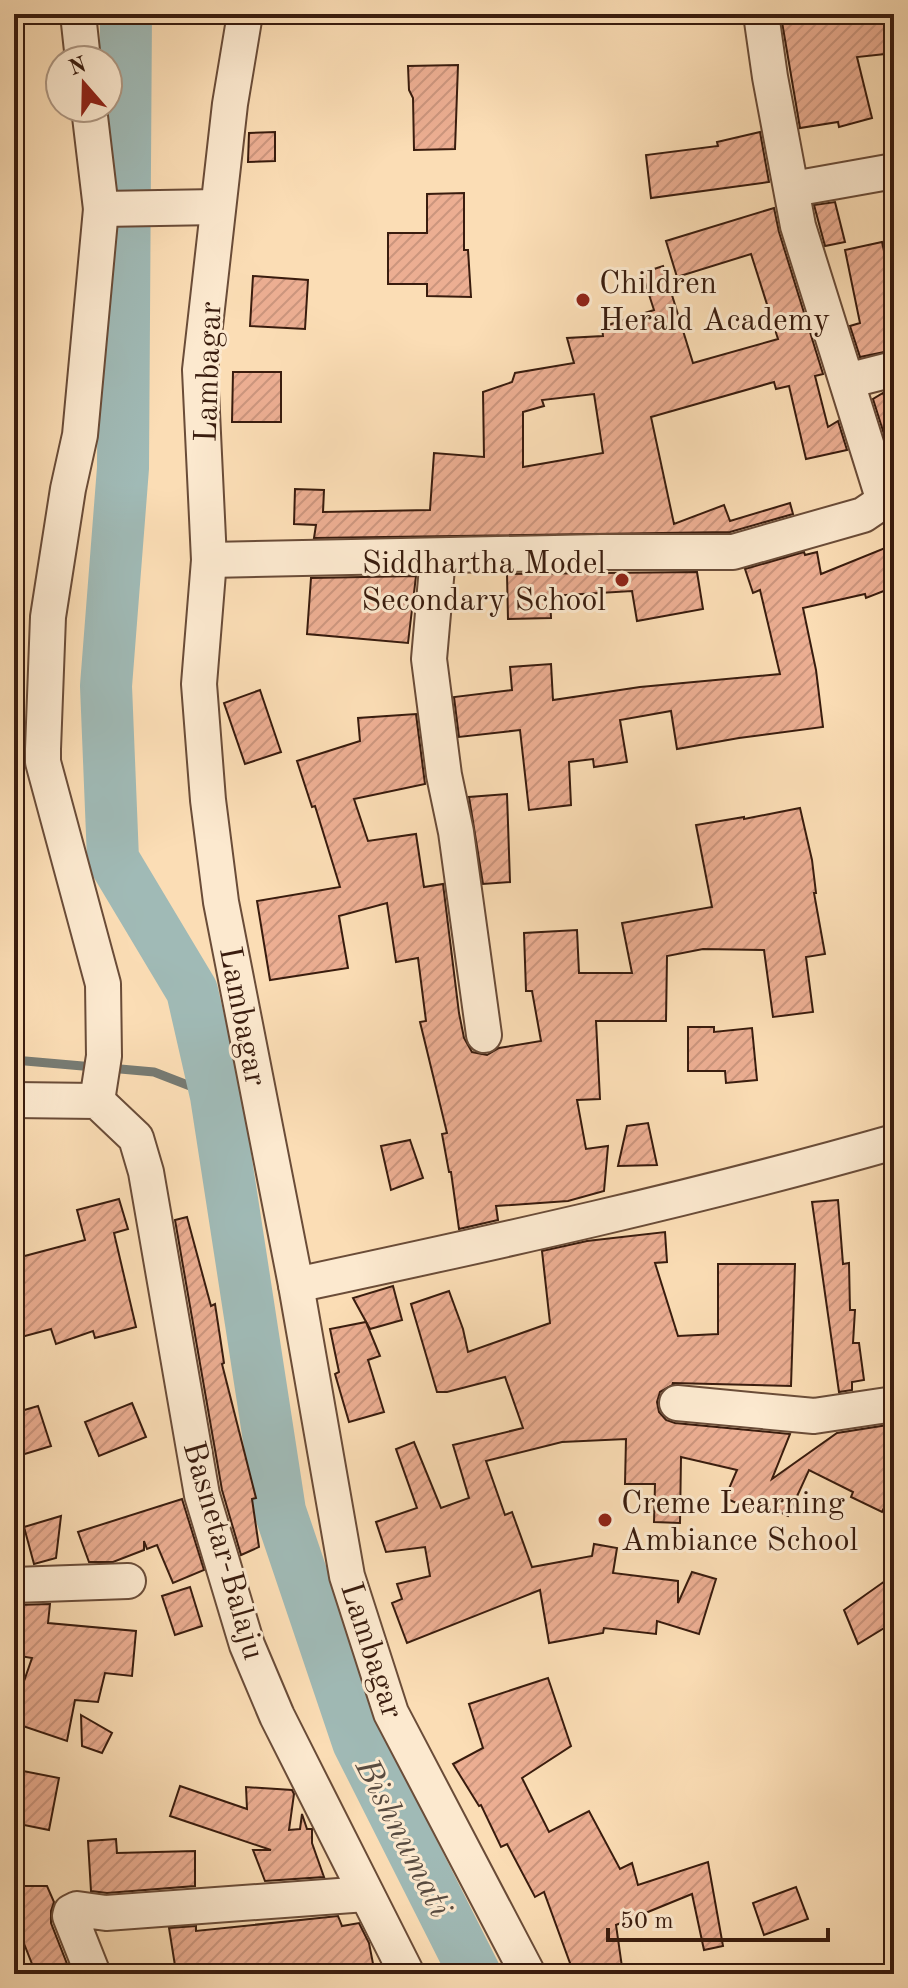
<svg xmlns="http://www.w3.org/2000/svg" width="908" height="1988" font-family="'Old Standard TT',serif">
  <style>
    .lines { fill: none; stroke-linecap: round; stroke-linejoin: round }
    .stream { stroke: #777b73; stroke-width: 9 }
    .river { stroke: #a0bab6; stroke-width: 52 }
    .building { fill: url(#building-hatch); stroke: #391c0e; stroke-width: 2; fill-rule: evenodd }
    .minor-casing { stroke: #6a4c38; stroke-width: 38 }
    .minor { stroke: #fce9cf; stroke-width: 34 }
    .poi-dot { fill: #8f2418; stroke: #fce9cf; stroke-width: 3 }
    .labels { text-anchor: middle; stroke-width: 6; stroke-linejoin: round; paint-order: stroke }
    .poi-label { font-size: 32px; fill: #391c0e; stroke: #fce9cf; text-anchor: start }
    .street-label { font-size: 32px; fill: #391c0e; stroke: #fce9cf }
    .water-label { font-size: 34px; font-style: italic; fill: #584b40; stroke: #fce9cf }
  </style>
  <defs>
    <pattern id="building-hatch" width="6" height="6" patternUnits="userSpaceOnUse" patternTransform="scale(2)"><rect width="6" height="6" fill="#ecae92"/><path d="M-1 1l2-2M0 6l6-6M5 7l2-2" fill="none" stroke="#cb957d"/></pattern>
  </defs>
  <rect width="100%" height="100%" fill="#fbddb5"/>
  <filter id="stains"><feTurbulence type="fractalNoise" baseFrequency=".0025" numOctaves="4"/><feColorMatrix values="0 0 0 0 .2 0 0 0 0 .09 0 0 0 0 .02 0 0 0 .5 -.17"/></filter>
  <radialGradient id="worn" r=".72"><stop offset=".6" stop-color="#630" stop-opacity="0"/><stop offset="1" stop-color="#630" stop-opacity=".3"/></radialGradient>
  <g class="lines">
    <g class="stream">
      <polyline points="14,1060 94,1067"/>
      <polyline points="109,1068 154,1072 216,1096"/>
    </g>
    <polyline class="river" points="126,14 123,468 106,686 113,859 192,991 216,1096 280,1511 358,1742 475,1974"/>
  </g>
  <g class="building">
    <polygon points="818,14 893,14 894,53 857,57 872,118 839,127 838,122 800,128 782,22"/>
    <polygon points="458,65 455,149 414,150 413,98 409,90 408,66"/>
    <polygon points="275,132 275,161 248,162 249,133"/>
    <polygon points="760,132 769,182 651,198 646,155 718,146 717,142"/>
    <polygon points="464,193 464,250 468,250 471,297 427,296 427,284 388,284 388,233 427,233 427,194"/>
    <polygon points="835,202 845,242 825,246 814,205"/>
    <path d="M 774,208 L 779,232 L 823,374 L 815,376 L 828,427 L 838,421 L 847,450 L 806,459 L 789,386 L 776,389 L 774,382 L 651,417 L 674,524 L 724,505 L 730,521 L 790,503 L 793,514 L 730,532 L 314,538 L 316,525 L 294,524 L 295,489 L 324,490 L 323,512 L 430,510 L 434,453 L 484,457 L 483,392 L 512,382 L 515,373 L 574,363 L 567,338 L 603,336 L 602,327 L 654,310 L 642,273 L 663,266 L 693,363 L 778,339 L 751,254 L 677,277 L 666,241 ZM 594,394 L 603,453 L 523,467 L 523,412 L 544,406 L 542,400 Z"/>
    <polygon points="882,242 894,296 894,350 860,357 850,326 860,323 845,250"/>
    <polygon points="253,276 308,280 305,329 250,326"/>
    <polygon points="233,372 281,372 281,422 232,422"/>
    <polygon points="883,393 894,423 894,466 873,399"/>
    <polygon points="885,548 894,571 894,587 866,598 865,594 803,608 816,670 823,727 739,738 677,749 671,711 620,720 627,762 594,767 593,759 569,762 571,805 529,810 520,730 459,737 454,697 512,690 510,667 551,664 553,700 640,687 780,674 760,590 753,593 745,569 804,552 805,555 817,552 821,574"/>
    <polygon points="697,572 703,609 637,621 632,591 550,596 551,618 508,619 507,574"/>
    <polygon points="416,576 408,643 307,634 311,578"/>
    <polygon points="260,690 281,752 245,764 224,703"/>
    <polygon points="416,714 425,784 354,799 368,841 416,834 424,887 443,884 459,1013 464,1038 472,1052 487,1055 499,1048 541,1041 532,991 526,991 524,933 577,930 579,973 632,973 622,923 712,907 696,825 744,817 744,819 800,808 812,860 816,893 814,893 825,954 806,957 813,1012 773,1017 764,950 703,949 667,956 666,1021 596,1021 600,1099 577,1100 586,1149 608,1146 604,1191 568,1201 496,1206 498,1220 459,1229 451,1172 449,1172 442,1134 447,1133 420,1022 426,1021 418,958 396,962 387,903 339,916 348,968 270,980 257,901 340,887 315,806 312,807 297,761 360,741 358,718"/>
    <polygon points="507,794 510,882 483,884 469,797"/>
    <polygon points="688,1027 714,1027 714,1032 752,1028 757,1080 726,1083 725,1071 688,1071"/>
    <polygon points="648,1123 657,1165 618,1166 627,1126"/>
    <polygon points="410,1140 423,1178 391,1190 381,1146"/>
    <polygon points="119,1199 128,1229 114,1233 136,1327 95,1338 93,1331 56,1344 51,1329 14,1339 14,1285 24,1282 17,1258 85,1240 77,1210"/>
    <polygon points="838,1200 843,1264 849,1263 850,1310 855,1310 853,1343 859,1343 864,1380 852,1382 852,1390 839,1392 812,1202"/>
    <polygon points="187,1217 211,1306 215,1304 224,1363 222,1364 256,1498 252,1499 259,1547 241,1555 222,1490 175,1220"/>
    <polygon points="665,1232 667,1262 655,1263 678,1336 718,1334 718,1264 795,1264 791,1386 672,1383 674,1384 660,1392 657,1402 659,1412 666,1420 675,1423 790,1434 772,1479 837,1433 894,1424 894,1488 882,1512 851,1497 853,1492 809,1470 788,1516 754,1500 750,1509 725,1498 737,1470 681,1457 680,1523 654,1522 655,1484 625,1484 626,1439 562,1442 486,1461 505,1515 512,1512 532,1567 592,1556 594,1544 617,1548 613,1573 678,1581 678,1603 692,1572 716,1579 699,1634 657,1621 656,1634 604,1628 603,1633 549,1643 540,1590 407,1643 392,1603 402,1599 397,1584 430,1576 425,1547 386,1552 376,1522 417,1508 396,1449 414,1442 441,1508 469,1498 453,1445 523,1428 505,1377 447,1392 437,1392 411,1304 449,1291 463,1329 468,1352 550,1323 542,1251 587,1241"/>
    <polygon points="393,1286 402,1320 370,1329 353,1298"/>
    <polygon points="366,1322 380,1356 368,1360 384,1412 349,1422 335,1374 339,1372 330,1329"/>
    <polygon points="132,1403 146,1437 99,1456 85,1422"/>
    <polygon points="38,1406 51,1446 18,1456 14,1443 14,1413"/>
    <polygon points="182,1499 204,1570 173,1583 157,1545 147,1549 144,1541 144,1550 113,1562 89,1562 78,1532"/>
    <polygon points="61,1516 56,1558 34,1564 24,1527"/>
    <polygon points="885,1581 894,1608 894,1622 858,1644 844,1610"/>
    <polygon points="190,1587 202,1626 175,1635 162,1596"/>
    <polygon points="50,1604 48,1623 136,1631 132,1676 105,1673 98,1702 75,1700 67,1741 14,1723 14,1710 32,1658 14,1655 17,1605"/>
    <polygon points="548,1678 571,1746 522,1778 549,1832 589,1811 620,1869 632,1863 638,1885 708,1862 723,1946 704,1950 692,1894 616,1925 623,1974 574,1974 544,1892 535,1897 507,1844 501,1847 481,1805 479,1806 453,1764 483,1748 469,1704"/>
    <polygon points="81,1715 112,1733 102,1753 82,1746"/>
    <polygon points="23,1771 59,1778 49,1830 14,1823"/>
    <polygon points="180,1786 247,1809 246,1787 292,1790 294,1794 289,1830 300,1829 302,1814 307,1829 312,1829 312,1843 324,1877 265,1881 253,1850 271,1850 170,1816"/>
    <polygon points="116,1839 117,1853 195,1851 195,1886 107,1893 91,1891 88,1841"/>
    <polygon points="14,1886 47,1886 54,1902 51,1911 51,1923 71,1974 36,1974 19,1931 14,1931"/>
    <polygon points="796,1887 808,1919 764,1935 753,1903"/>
    <polygon points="338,1916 342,1926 359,1923 369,1943 375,1974 250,1974 250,1970 176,1972 169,1928 196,1926 196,1931"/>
  </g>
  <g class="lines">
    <defs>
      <g id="minor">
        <polyline points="78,14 83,60"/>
        <polyline points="245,14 230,104 200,370 209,560 199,684 208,800 221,902 296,1285 347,1576 391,1713 528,1974"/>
        <polyline points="761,14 770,77 798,226 884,501"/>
        <polyline points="89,108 101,209 218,207"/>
        <polyline points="793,189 894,171"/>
        <polyline points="847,381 894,369"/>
        <polyline points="438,556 429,659 444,775 456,832 484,1035"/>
        <polyline points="209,560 601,552 733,552 863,515 894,494"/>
        <polyline points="14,1100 97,1101 136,1138 146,1172 202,1495 247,1645 277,1716 407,1974"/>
        <polyline points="97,1101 104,1056 103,984 43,762 43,749 48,617 68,489 80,435 101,209"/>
        <path d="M 296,1285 C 497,1242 697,1198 894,1142"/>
        <polyline points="677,1403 814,1416 894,1404"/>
        <polyline points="14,1585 128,1581"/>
        <polyline points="93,1974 70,1916 71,1912 77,1909 106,1913 366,1894"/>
      </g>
    </defs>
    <use href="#minor" class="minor-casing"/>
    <use href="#minor" class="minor"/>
  </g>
  <g class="poi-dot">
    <circle cx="583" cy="300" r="8"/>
    <circle cx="622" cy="580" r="8"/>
    <circle cx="605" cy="1520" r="8"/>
  </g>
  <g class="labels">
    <g class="poi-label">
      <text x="599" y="293">Children<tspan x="599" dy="37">Herald Academy</tspan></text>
      <text x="606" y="573" text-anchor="end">Siddhartha Model<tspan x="606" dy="37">Secondary School</tspan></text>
      <text x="621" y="1513">Creme Learning<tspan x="621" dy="37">Ambiance School</tspan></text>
    </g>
    <g class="street-label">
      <text transform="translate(207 372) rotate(-88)" y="11">Lambagar</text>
      <text transform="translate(244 1016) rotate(79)" y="11">Lambagar</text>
      <text transform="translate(225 1550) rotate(74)" y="11">Basnetar-Balaju</text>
      <text transform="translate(373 1650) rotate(72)" y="11">Lambagar</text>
    </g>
    <g class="water-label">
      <text transform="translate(405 1837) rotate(63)" y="12">Bishnumati</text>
    </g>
  </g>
  <rect width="908" height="1988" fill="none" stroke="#fbddb5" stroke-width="48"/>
  <rect x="16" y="16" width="876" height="1956" fill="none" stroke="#391c0e" stroke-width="4"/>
  <rect x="24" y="24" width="860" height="1940" fill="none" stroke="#391c0e" stroke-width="2"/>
  <g transform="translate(84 84) rotate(340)"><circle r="38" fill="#fce9cf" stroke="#ae9782" stroke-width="2"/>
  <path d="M0-6L14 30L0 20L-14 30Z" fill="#8f2418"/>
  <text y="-12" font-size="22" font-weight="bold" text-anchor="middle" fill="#391c0e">N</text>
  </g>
  <path d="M608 1928v12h220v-12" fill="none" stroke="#391c0e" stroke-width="4"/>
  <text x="620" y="1928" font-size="24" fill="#391c0e" stroke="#fce9cf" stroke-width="6" paint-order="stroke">50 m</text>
  <rect width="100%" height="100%" filter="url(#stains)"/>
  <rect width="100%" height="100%" fill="url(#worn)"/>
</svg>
